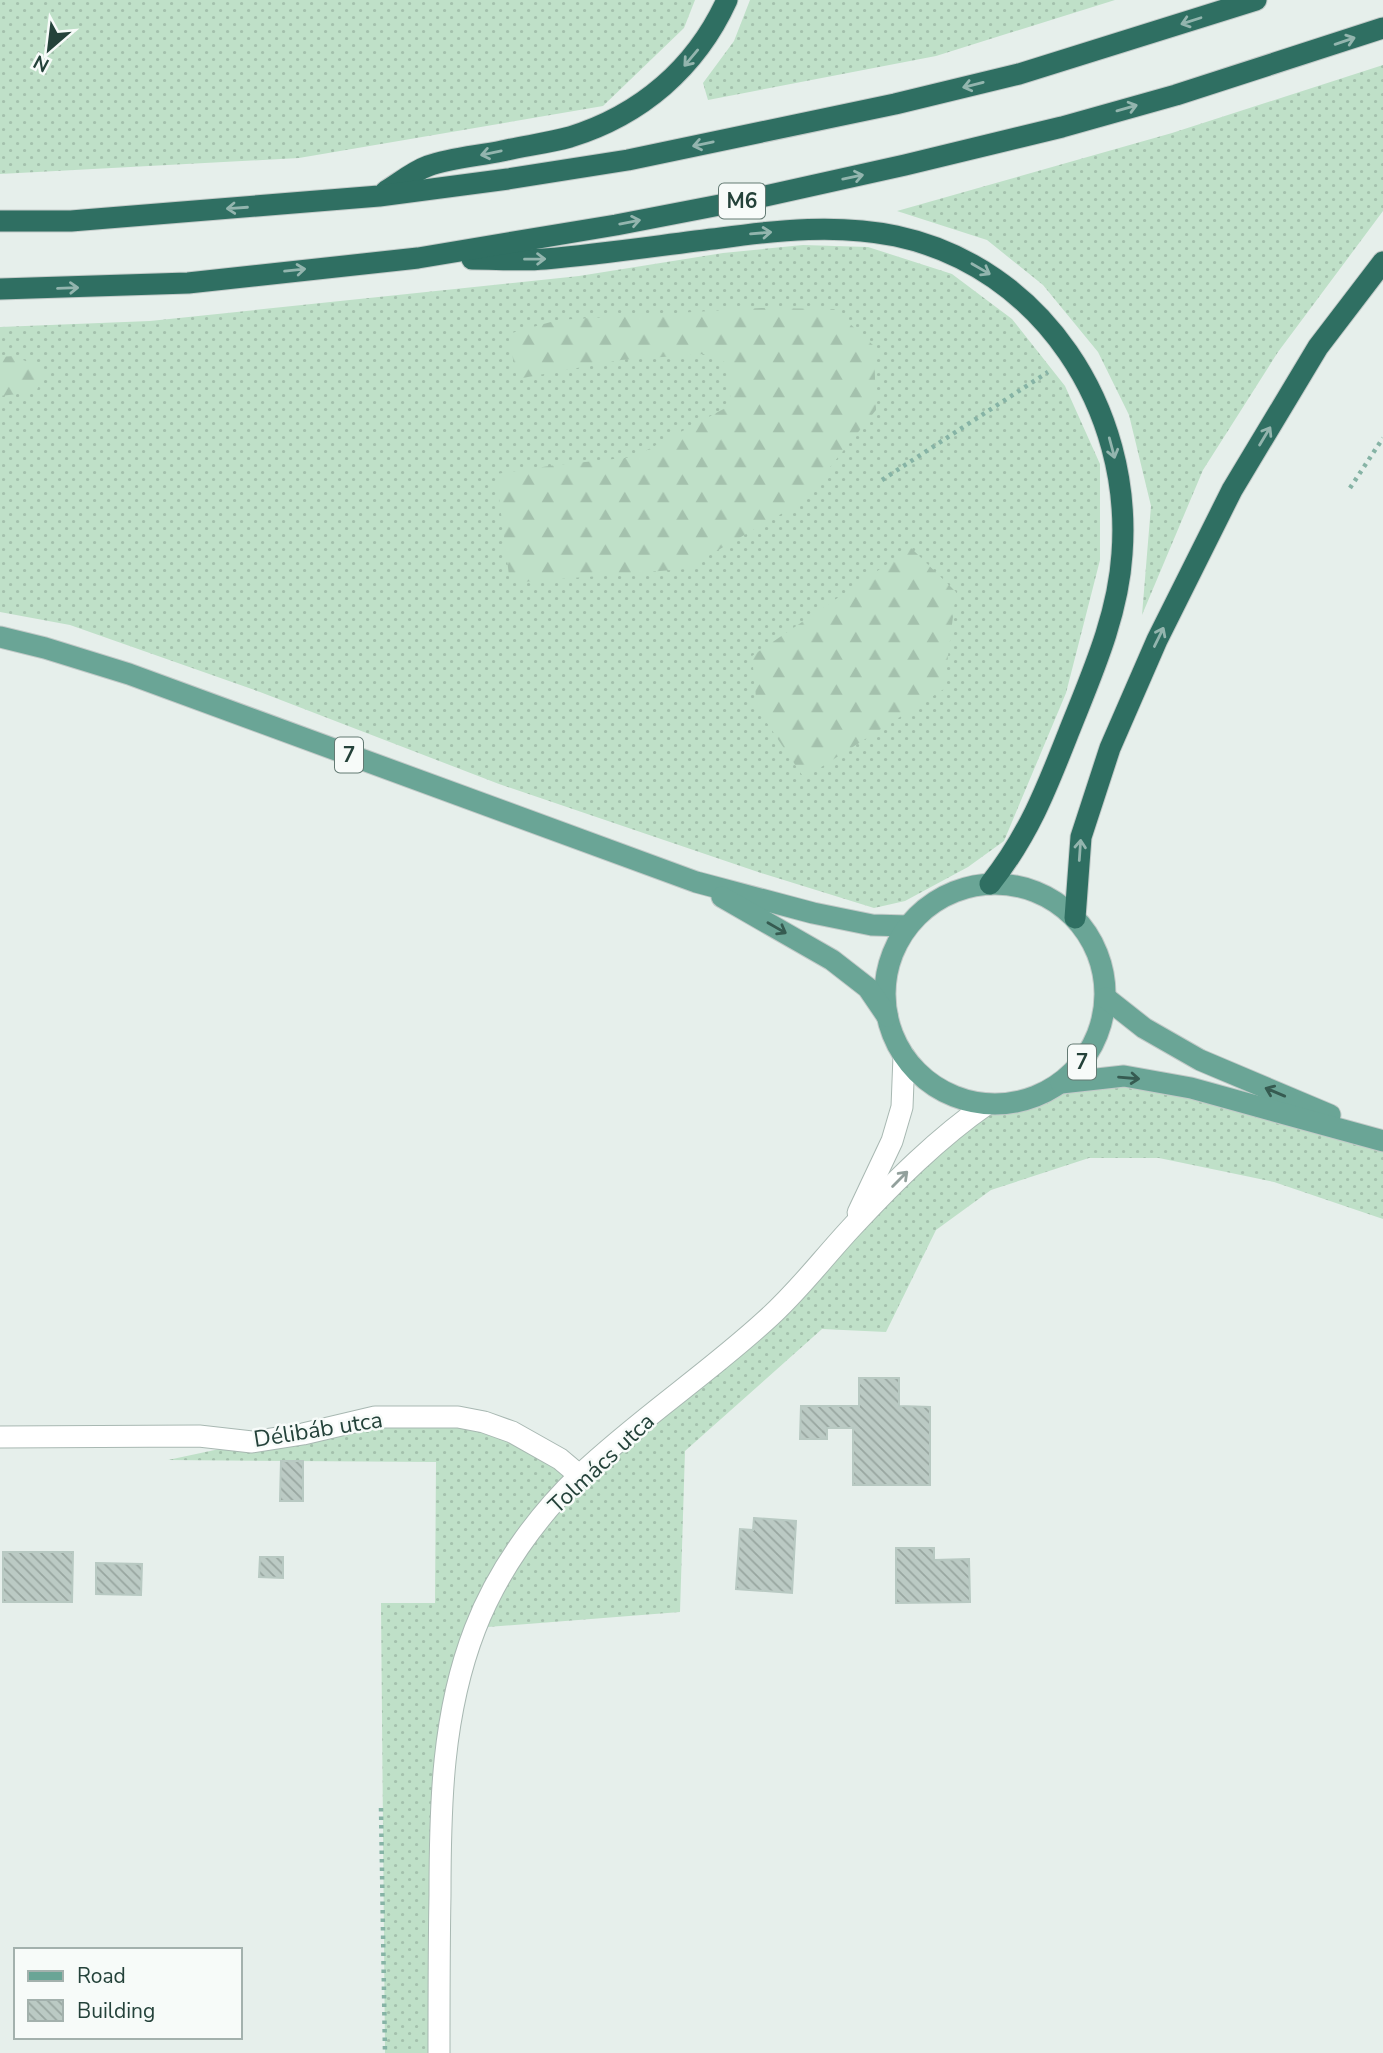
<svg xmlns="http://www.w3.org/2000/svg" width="1383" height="2053" font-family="'Nunito Sans',sans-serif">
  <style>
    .grass { fill: url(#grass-dots) }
    .forest { fill: url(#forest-firs) }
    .building { fill: url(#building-back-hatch); stroke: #b8c9c2; stroke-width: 2 }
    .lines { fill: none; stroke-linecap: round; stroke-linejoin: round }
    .minor-casing { stroke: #a8b8b2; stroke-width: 23 }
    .major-casing { stroke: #c2cac8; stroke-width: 23 }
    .highway-casing { stroke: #c2cac8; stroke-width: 23 }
    .path { stroke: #86b3a5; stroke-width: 4.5; stroke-dasharray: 3.5 5; stroke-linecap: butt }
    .minor { stroke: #fff; stroke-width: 21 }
    .major { stroke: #6aa596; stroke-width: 21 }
    .highway { stroke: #2f6f62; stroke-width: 21 }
    .oneway { stroke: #93b5ae }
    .oneway2 { stroke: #365b51 }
    .oneway3 { stroke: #92a09c }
    .labels { text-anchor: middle; stroke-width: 5; stroke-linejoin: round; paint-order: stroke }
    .shield { fill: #f7fbf9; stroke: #637a73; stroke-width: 2 }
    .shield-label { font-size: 21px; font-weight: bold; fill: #24423a }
    .street-label { font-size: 23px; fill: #24423a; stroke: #f7fbf9 }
  </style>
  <defs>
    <pattern id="grass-dots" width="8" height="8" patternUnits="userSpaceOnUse" patternTransform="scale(1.75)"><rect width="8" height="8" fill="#bfe0c8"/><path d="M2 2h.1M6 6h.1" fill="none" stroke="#a4c1ad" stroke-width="1.8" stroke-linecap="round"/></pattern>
    <pattern id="forest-firs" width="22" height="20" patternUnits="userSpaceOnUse" patternTransform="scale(1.75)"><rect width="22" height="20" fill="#bfe0c8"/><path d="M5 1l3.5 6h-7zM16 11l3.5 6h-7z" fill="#a4c1ad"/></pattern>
    <pattern id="building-back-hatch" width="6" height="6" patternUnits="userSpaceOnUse" patternTransform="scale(1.75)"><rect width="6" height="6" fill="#bbcac4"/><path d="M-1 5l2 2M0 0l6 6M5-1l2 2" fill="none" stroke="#98a6a0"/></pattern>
  </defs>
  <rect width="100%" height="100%" fill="#e6efeb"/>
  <g class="grass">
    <polygon points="0,0 695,0 684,28 603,106 299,158 0,174"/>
    <polygon points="750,0 1115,0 936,56 708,100 703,83 734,41"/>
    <polygon points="1383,65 1383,211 1278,352 1203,470 1142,615 1151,506 1129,415 1098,352 1043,285 987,240 897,211 1172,133"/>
    <polygon points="803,245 868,247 952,274 1012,319 1065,386 1100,464 1100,560 1066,693 1004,841 968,867 905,901 874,908 761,873 499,784 260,692 70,625 0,612 0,327 150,321 579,276 723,253"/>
    <polygon points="1124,1076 1383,1141 1383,1219 1274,1182 1159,1158 1089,1158 991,1190 936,1230 886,1332 822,1329 685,1451 680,1612 475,1628 456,1690 439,2053 385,2053 381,1603 435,1603 436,1462 168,1460 252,1442 458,1417 580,1475 629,1433 987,1104 1013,1103 1038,1096 1061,1083"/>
  </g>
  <g class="forest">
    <polygon points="761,308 834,309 874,346 876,410 802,502 685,569 510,583 496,474 556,465 634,457 731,405 727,363 703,354 621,360 517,379 508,334 558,320"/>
    <polygon points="14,356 46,370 36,392 0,396 0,357"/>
    <polygon points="911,548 956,592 944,689 804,778 757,708 752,656"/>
  </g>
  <g class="building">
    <polygon points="859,1378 899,1378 899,1406 930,1407 930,1485 853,1485 853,1428 827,1428 827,1439 800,1439 801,1406 859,1406"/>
    <polygon points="281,1461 303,1461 303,1501 280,1501"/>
    <polygon points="754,1518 796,1521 792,1593 736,1589 740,1529 753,1530"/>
    <polygon points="896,1548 934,1548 934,1560 969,1559 970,1602 896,1603"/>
    <polygon points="3,1552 73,1552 72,1602 3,1602"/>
    <polygon points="260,1557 283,1557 283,1578 259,1577"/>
    <polygon points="96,1563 142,1564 141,1595 96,1594"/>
  </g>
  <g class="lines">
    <defs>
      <g id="minor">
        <polyline points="858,1213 892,1141 902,1107 904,1056"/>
        <polyline points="0,1437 199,1436 252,1442 303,1434 375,1417 458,1417 484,1422 512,1432 560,1459 579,1475"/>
        <path d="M 439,2053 C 439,2000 439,1947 440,1895 C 440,1805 442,1714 475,1629 C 497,1572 536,1517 580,1475 C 638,1420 706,1375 765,1321 C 798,1292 823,1258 853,1226 C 894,1182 938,1138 987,1104"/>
      </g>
      <g id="major">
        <polyline points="0,637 45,648 129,674 696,882 813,913 872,925 908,926"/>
        <circle cx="995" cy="994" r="110"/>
        <polyline points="722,897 832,960 868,988 887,1016"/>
        <polyline points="1106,998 1144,1028 1200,1060 1330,1115"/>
        <polyline points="1061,1083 1124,1076 1191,1088 1383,1141"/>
      </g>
      <g id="highway">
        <path d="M 386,191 C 399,183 414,171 428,166 C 451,158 478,156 502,151 C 524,146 548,143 570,137 C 641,115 696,68 727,0"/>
        <polyline points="0,221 71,221 379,196 508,179 628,160 895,104 1019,74 1256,0"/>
        <path d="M 472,259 C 496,259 522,261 545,259 C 604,254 662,245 721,238 C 778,230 838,224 896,236 C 1042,267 1133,409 1122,554 C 1118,617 1091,676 1068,734 C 1046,790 1028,836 990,884"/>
        <polyline points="0,289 188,283 418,258 616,225 756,198 905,165 1062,127 1176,95 1383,28"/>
        <polyline points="1075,918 1081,837 1110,748 1157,640 1232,490 1318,347 1383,262"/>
      </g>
    </defs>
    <use href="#minor" class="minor-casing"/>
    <use href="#major" class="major-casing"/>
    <use href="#highway" class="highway-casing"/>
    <g class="path">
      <polyline points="882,480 1048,372"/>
      <polyline points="1350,488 1383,438"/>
      <polyline points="381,1808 385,2053"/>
    </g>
    <use href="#minor" class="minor"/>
    <use href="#major" class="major"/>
    <use href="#highway" class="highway"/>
  </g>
  <defs><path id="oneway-shaft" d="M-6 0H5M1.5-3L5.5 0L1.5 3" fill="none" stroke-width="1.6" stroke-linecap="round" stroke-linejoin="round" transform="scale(1.75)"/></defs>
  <g class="oneway">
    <use href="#oneway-shaft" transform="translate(1191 21) rotate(162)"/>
    <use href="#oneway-shaft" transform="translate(1345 41) rotate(-19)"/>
    <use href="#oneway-shaft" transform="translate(691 58) rotate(130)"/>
    <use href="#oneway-shaft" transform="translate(973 85) rotate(166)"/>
    <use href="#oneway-shaft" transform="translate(1127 108) rotate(-16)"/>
    <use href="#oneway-shaft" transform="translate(703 144) rotate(168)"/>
    <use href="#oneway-shaft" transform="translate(491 153) rotate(168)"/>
    <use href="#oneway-shaft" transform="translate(853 177) rotate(-12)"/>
    <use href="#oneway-shaft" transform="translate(237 208) rotate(176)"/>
    <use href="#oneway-shaft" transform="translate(630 222) rotate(-11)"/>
    <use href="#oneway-shaft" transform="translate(761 233) rotate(-5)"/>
    <use href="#oneway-shaft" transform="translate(535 259) rotate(-1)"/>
    <use href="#oneway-shaft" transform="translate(981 269) rotate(30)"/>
    <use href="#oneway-shaft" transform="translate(295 270) rotate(-6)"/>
    <use href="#oneway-shaft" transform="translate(68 288) rotate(-2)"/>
    <use href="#oneway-shaft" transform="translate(1265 436) rotate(-59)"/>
    <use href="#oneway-shaft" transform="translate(1112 448) rotate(75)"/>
    <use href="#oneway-shaft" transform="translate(1159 637) rotate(-64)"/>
    <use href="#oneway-shaft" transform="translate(1080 850) rotate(-86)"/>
  </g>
  <g class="oneway2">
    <use href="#oneway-shaft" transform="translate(777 928) rotate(30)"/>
    <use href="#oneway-shaft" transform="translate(1129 1078) rotate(5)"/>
    <use href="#oneway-shaft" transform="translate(1275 1092) rotate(-157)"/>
  </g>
  <use class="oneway3" href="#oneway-shaft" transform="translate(900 1179) rotate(-45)"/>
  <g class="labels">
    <g class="shield">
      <rect x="719" y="183.5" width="46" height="35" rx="5"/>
      <rect x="335" y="737.5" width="28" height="35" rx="5"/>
      <rect x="1068" y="1044.5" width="28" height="35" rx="5"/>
    </g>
    <g class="shield-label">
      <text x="742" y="208">M6</text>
      <text x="349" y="762">7</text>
      <text x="1082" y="1069">7</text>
    </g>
    <g class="street-label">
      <text transform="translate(318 1429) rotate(-9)" y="8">Délibáb utca</text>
      <text transform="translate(601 1463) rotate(-43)" y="8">Tolmács utca</text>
    </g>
  </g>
  <rect x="14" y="1948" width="228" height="91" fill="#f7fbf9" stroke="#a3b1ad" stroke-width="2"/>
  <rect x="28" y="1971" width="35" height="10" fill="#6aa596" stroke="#a3b1ad" stroke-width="2"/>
  <text x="77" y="1983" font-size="21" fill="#24423a">Road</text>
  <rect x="28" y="2000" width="35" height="21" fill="url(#building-back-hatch)" stroke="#a3b1ad" stroke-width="2"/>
  <text x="77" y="2018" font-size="21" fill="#24423a">Building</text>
  <g transform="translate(49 49) rotate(208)" stroke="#f7fbf9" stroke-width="5" paint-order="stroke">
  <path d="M0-5L12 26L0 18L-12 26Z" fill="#24423a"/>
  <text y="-10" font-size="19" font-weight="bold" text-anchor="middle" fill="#24423a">N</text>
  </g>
</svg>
